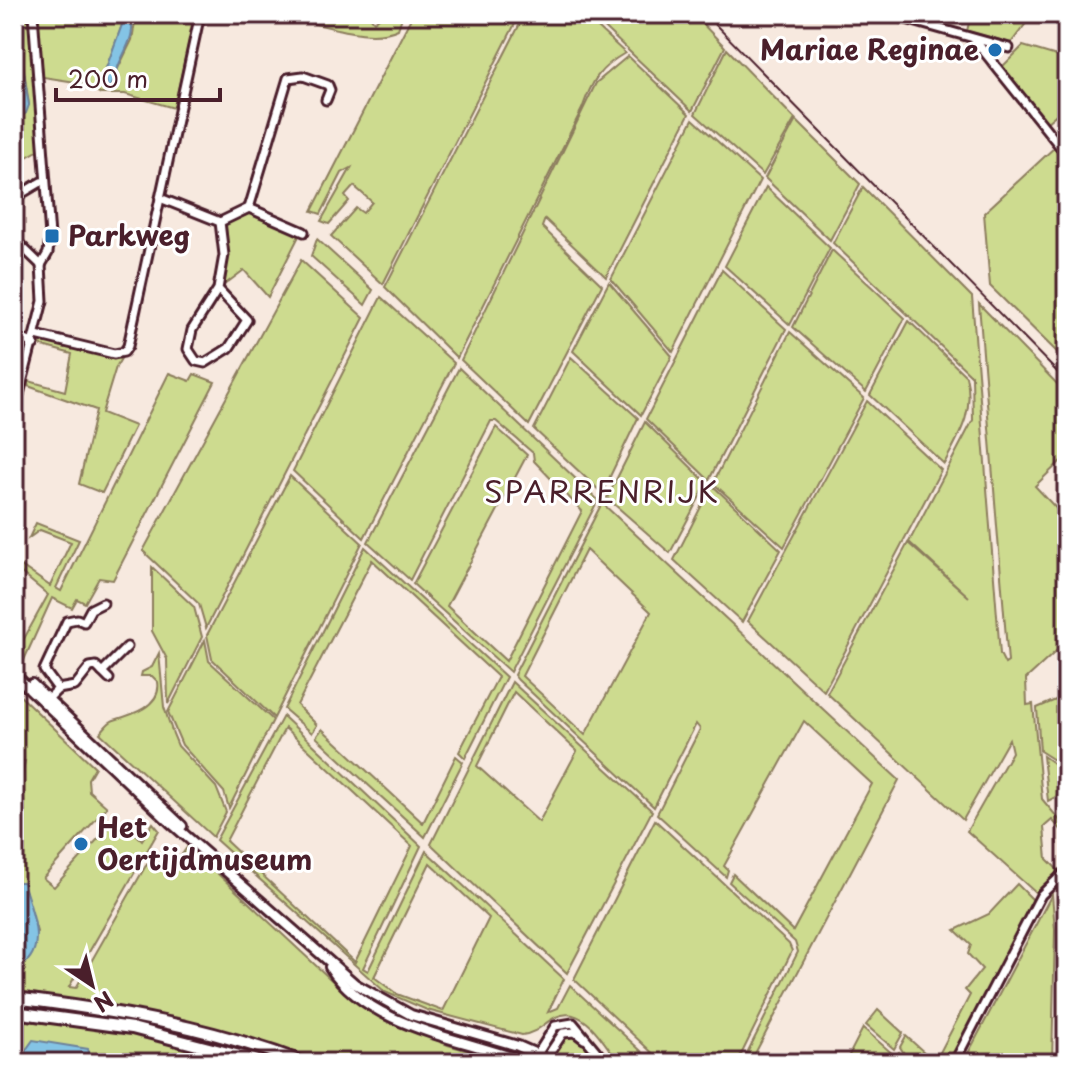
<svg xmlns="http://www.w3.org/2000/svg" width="1081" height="1077" font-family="'Playpen Sans',sans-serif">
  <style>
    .green { fill: #cddb8f; stroke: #8c7d5d; stroke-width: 2; fill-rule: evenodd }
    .water { fill: #84c4e5; stroke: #6d829b; stroke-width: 2 }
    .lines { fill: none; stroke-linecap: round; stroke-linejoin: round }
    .minor-casing { stroke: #4a1f2b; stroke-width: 13 }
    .major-casing { stroke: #4a1f2b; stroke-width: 14 }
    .highway-casing { stroke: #4a1f2b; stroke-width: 16 }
    .minor { stroke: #fff; stroke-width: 7 }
    .major { stroke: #fff; stroke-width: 8 }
    .highway { stroke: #fff; stroke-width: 10 }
    .rail { stroke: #4a1f2b; stroke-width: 2 }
    .poi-dot { fill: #1f6fb2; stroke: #fff; stroke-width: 3 }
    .labels { text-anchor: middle; stroke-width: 6; stroke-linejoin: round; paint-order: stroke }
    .poi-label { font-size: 28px; font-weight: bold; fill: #4a1f2b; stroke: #fff; text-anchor: start }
    .neighbourhood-label { font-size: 30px; letter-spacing: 2px; fill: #4a1f2b; stroke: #fff }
  </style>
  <rect width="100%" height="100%" fill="#f7e9df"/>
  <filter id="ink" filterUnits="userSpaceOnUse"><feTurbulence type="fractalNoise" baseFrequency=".0125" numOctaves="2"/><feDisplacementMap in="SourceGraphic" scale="16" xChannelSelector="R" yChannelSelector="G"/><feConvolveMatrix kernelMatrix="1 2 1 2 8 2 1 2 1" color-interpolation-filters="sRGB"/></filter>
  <g filter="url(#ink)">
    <g class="green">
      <polygon points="16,14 33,14 41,149 14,164 14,121 29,105"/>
      <polygon points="38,14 126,14 105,71 108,89 132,40 135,22 131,14 195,14 174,108 125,94 101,94 82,83 43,77"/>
      <path d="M 303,14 L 376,14 L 371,18 L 374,22 L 384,14 L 403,14 L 398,29 C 373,41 335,28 307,22 Z"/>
      <polygon points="413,14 520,14 383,284 331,236 356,208 363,213 372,202 354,186 345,196 349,201 329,224 321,221 351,168 342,173 321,214 312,211"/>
      <path d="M 525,14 L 583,14 L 625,53 C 599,68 592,81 582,109 L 457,358 L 385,287 Z"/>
      <polygon points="590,14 693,14 725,47 692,111"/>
      <polygon points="971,14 1033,14 1011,43 967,31"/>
      <polygon points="1023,46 1067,59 1067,105 1046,123 1002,67"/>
      <polygon points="727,49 795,119 763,175 695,114"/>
      <polygon points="628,56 689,114 606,277 545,219 542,227 602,285 529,425 461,360 596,83"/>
      <polygon points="693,119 760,180 673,352 611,279"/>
      <polygon points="796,120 860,184 830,240 765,178"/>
      <polygon points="1056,146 1067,160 1067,362 990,286 984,213"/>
      <polygon points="766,187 830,248 790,325 725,266"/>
      <polygon points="863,187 972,297 1000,654 1005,664 1008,662 979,304 1067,394 1067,455 1035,486 1067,520 1067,641 1026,679 1027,705 1033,704 1042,799 1067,829 1067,836 1052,820 1044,827 1047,859 1061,873 1037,894 967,831 1012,752 1009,739 963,820 827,693 908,543 969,597 909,542 973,420 972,376 833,243"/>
      <polygon points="253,212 301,232 268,297 244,270 224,285 228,258 226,224"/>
      <polygon points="317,239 373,290 365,305 311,256"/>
      <polygon points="832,250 905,318 866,392 793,327"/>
      <polygon points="301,260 364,318 206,628 199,604 143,551"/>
      <polygon points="722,270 786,329 709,480 646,419"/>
      <polygon points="609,282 672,356 641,415 573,351"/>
      <polygon points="381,297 454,363 364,538 293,471"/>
      <path d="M 909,321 L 966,376 C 975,411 960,434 944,464 L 870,395 Z"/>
      <polygon points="790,332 864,398 784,547 713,483"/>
      <polygon points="42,339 107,356 122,357 116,367 102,413 135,426 102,493 79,484 96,410 28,386 29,381 65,391 72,354 39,345"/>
      <polygon points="571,357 638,418 602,493 534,429"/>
      <polygon points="459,368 598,500 510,672 413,584 496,427 527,455 447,606 506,661 582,511 534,461 533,453 496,421 491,421 410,580 368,542"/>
      <polygon points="169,373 190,381 194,374 215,382 113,580 99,578 85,603 77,599 72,608 52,598 24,660 15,655 48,595 14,567 14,561 50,586 71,542 40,530 29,538 36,523 79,540 56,588 61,591"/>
      <polygon points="867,401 941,470 824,691 748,621"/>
      <polygon points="645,422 707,483 670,553 607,498"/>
      <polygon points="290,476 362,543 274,718 212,659 207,635"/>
      <polygon points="712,485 781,550 742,622 674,560"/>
      <path d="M 602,503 L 899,780 L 750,1063 L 742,1063 L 798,952 L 795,942 L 729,882 L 733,874 L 793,931 L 872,784 L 804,721 L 724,866 L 728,870 L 726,877 L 657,814 L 700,729 L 696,724 L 654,807 L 518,680 L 514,675 ZM 586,550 L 651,612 L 585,735 L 522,676 Z"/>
      <polygon points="365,547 506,677 465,758 459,752 498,677 372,560 297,705 317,725 312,733 284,709"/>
      <polygon points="152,567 194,607 202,637 168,704 167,659 152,631"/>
      <polygon points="205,640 209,661 273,720 229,808 224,792 182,745 168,712"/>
      <path d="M 159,653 L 164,707 L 173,734 L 178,746 L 216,787 L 226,812 L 213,837 L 100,733 C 104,729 108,722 114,720 C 131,715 162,706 158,682 L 152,676 L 141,676 L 142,672 L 152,667 Z"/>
      <path d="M 512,682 L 652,811 L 567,973 L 431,844 ZM 514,692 L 577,751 L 539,822 L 477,766 Z"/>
      <polygon points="14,690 95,767 88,779 89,791 107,807 43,878 54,887 118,817 142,840 153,823 159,830 69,987 76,988 145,867 151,860 168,874 188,846 341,989 415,1031 448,1045 510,1063 326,1063 179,1018 14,990 14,970 19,967 37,932 23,883 14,882 14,789 19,789 25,761 14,759"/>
      <polygon points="1058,699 1067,709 1067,756 1062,765 1040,751 1037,708"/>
      <path d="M 283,716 L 421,846 L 363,968 L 368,971 L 426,851 L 564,979 L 548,1012 L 558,1008 L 570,985 L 654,1063 L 619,1063 C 605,1045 584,1003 556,1017 C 543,1023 538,1033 522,1035 L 427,1010 L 385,992 L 216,840 ZM 285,728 L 412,846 L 355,962 L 226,841 ZM 430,863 L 489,918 L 443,1011 L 397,994 L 374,977 Z"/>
      <polygon points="322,729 423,823 456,756 463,762 425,837 316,737"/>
      <polygon points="1043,756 1067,773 1065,792 1048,801"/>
      <polygon points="655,820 789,944 792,951 737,1063 663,1063 574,979"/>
      <polygon points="1017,884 1034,901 950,1063 910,1063 900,1047 906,1036 935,1062 970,995 965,990 982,969 968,954 971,945 955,930 989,914"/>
      <polygon points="1052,894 1055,930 1052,1063 963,1063"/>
      <polygon points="878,1010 903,1033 894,1049 866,1025"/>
      <polygon points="14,1020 117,1030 251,1063 14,1063"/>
      <polygon points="863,1028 895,1056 899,1052 906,1063 845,1063"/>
      <polygon points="565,1033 580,1037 603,1063 563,1063 556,1052"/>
    </g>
    <g class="water">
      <polygon points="14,14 29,105 26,113 14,121"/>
      <path d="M 126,14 L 131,14 C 135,34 129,43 120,62 C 115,72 117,83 107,89 L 105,71 Z"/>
      <path d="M 14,882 L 23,882 C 31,911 52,954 14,970 Z"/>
      <polygon points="14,1040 22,1062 23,1054 33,1040 88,1049 93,1063 14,1063"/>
    </g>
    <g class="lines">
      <defs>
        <g id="minor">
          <polyline points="33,14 50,236 48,253 41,265"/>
          <polyline points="888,14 1009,48"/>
          <polyline points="974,39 1067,155"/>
          <polyline points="14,198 41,182"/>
          <polyline points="160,198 220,222 249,208 304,232"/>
          <polyline points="249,208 288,78 303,76 328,85 330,90 326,100"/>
          <polyline points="14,239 41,265"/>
          <polyline points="218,289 192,330 188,349 196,361 205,363 229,348 247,320 218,289 224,255 220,222"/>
          <polyline points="14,335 34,344"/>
          <polyline points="36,335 114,354 124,352 128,346 200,14"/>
          <polyline points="14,414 43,301 41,265"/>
          <polyline points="102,672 127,647"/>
          <polyline points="58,689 75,686 90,667 96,666 109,679"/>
          <polyline points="46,701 58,689 44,670 67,621 77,619 84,622 91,609 103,603"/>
          <polyline points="538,1053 555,1026 573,1023 606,1063"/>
          <polyline points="547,1057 563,1033 575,1032 584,1039"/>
          <polyline points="954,1063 1041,895 1067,870"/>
        </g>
        <g id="major">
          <polyline points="14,674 170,822 355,984 411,1015 518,1046 557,1063"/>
          <polyline points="32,684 182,826"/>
          <path d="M 330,967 C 370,1029 465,1038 528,1063"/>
        </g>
        <g id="highway">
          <path d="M 14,998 C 113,1010 211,1027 304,1063"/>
          <polyline points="14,1012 132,1028 266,1063"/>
        </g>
      </defs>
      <use href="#minor" class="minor-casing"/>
      <use href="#major" class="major-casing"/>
      <use href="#highway" class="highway-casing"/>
      <use href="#minor" class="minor"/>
      <use href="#major" class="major"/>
      <use href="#highway" class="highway"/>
      <polyline class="rail" points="705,14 1067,382"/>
    </g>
  </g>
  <g class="poi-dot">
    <circle cx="995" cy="50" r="8"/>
    <rect x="44" y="228" width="16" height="16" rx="4"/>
    <circle cx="81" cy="844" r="8"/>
  </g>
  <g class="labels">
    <g class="poi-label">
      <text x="979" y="60" text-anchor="end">Mariae Reginae</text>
      <text x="68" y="246">Parkweg</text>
      <text x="97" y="838">Het<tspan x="97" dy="32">Oertijdmuseum</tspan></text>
    </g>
    <g class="neighbourhood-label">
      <text x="602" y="503">SPARRENRIJK</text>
    </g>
  </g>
  <rect width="1081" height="1077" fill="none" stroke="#fff" stroke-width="48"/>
  <rect x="24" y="24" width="1033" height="1029" fill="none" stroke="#4a1f2b" stroke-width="3" filter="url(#ink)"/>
  <g transform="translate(92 985) rotate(145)" stroke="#ffffff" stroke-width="6" paint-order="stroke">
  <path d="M0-6L14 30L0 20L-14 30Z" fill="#4a1f2b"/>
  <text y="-12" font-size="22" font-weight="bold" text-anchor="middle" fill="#4a1f2b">N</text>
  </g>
  <path d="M56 88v12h164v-12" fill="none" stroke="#4a1f2b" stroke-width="4"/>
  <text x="68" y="88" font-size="24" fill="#4a1f2b" stroke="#ffffff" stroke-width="6" paint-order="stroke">200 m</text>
</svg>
